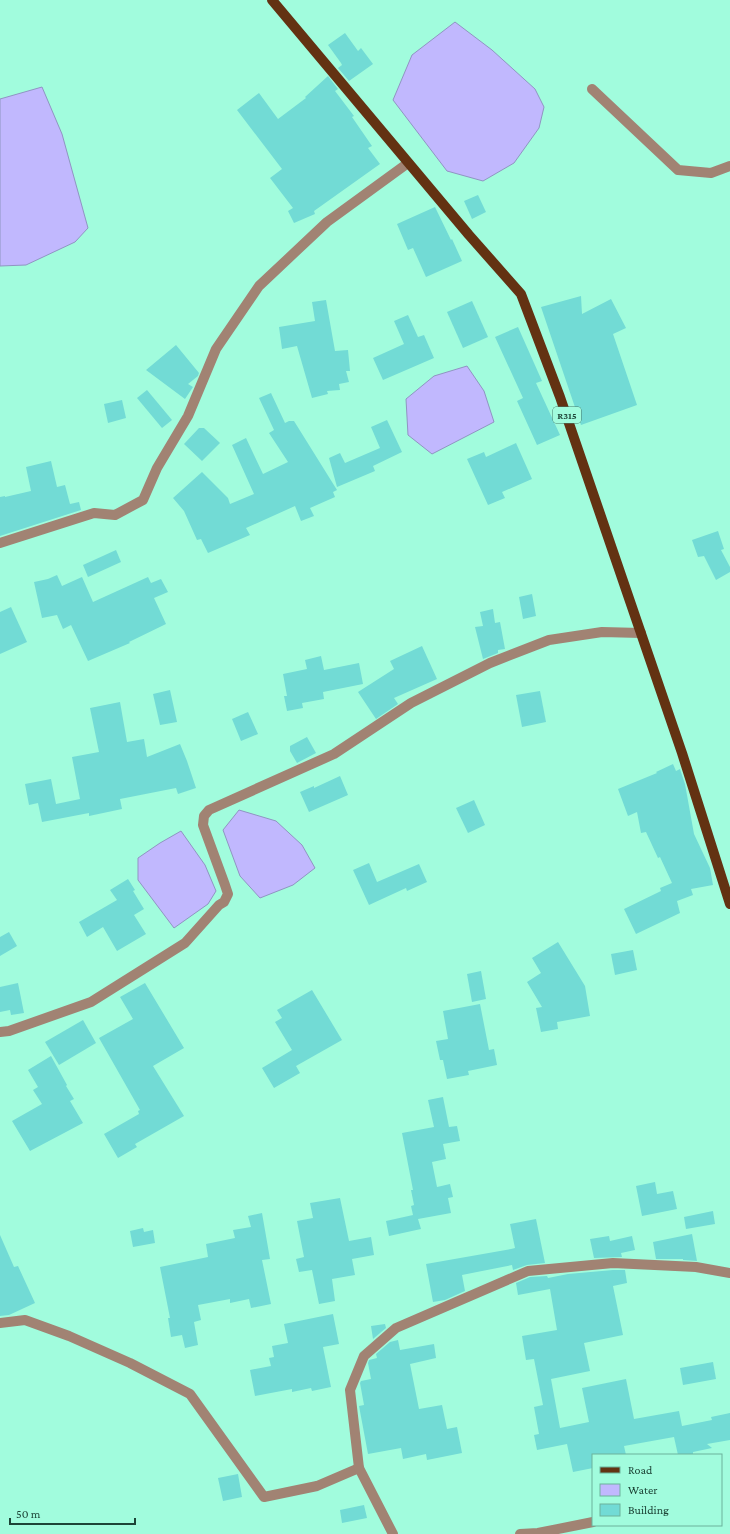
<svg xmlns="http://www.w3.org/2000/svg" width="730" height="1534" font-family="'Crimson Pro',serif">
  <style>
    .water { fill: #c1b8fe; stroke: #9095c2 }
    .building { fill: #72dbd5 }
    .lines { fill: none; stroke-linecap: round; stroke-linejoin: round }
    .minor { stroke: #a18373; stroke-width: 10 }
    .major { stroke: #633212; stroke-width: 10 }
    .labels { text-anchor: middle; stroke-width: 3.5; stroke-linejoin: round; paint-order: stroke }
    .shield { fill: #a1fcdd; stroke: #457b69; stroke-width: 1 }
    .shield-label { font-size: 10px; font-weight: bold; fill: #1d4437 }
  </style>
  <rect width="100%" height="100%" fill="#a1fcdd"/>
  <g class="water">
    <polygon points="455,22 492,50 535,89 544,107 539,128 514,163 483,181 447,171 393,100 412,55"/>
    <polygon points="42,87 62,134 88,228 75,242 26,265 0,266 0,99"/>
    <polygon points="467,366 484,391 494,422 432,454 408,435 406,399 434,376"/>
    <polygon points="239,810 276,821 302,845 315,868 293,885 260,898 240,876 223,830"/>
    <polygon points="181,831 205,865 216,891 208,904 174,928 138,880 138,858 160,843"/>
  </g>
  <g class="building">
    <polygon points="345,33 358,51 361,48 373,64 349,81 338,68 342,65 341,63 328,45"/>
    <polygon points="328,76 338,89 335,91 354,116 352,117 372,146 368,148 380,164 314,211 315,214 294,223 288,211 293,208 270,178 282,169 237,110 259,93 278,119 306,98 305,97"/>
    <polygon points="478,195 486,212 472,219 464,201"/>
    <polygon points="435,207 451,240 452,239 462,261 426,277 413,248 408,250 397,224"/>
    <polygon points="581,296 582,314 611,299 626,328 613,334 637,405 581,425 541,307"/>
    <polygon points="326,300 335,351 348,350 350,371 346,371 349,382 339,384 340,390 327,391 328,394 312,398 297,346 282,349 279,327 315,321 312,302"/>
    <polygon points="472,301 488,337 463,348 447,312"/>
    <polygon points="408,315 418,337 424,335 434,358 383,380 373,358 404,344 394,321"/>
    <polygon points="518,327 542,381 536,383 560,435 537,445 517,401 523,398 495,337"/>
    <polygon points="176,345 199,373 198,376 188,384 193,387 185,399 146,370"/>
    <polygon points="147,390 172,420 162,428 137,398"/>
    <polygon points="271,393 285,423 289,421 294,421 337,490 333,492 335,497 310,508 314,516 301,521 295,506 246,528 250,535 208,553 201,539 197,540 184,511 173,498 202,472 228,498 230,504 254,494 232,445 246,438 263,474 288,462 269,433 274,430 259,398"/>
    <polygon points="122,400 126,418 108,423 104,404"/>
    <polygon points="387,420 402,452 373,466 375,471 337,487 329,458 340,453 345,463 380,448 371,427"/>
    <polygon points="199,428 204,428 220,443 202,461 184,444"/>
    <polygon points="516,443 532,479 502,492 505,498 488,505 467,459 484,452 486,457"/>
    <polygon points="51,461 57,487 65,485 70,504 79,502 81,510 0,536 0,497 5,496 5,497 31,491 26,467"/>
    <polygon points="718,531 724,549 721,550 730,567 730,572 716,580 704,556 698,557 692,540"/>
    <polygon points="116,550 121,562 88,577 83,565"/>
    <polygon points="57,575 62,586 82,577 93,602 148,577 151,583 161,579 168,592 154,598 166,624 129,642 130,643 88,661 71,625 63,629 57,615 42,618 34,582 48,579"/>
    <polygon points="532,594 536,616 523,619 519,597"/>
    <polygon points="11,607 27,642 0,654 0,612"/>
    <polygon points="493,609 495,623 500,622 505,649 498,650 498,653 483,659 475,627 483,626 480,612"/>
    <polygon points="422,646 437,679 394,698 398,704 376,719 358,692 394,669 390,661"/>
    <polygon points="321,656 324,670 359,663 363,684 323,692 324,699 302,703 303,708 287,711 284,696 287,696 283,674 307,669 305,660"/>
    <polygon points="170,690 177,722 160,725 153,694"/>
    <polygon points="540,691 546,722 522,727 516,695"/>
    <polygon points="120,702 127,742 144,739 147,757 180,744 187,761 196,788 178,794 176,788 120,799 122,809 89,816 89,813 42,822 38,803 29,805 25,784 51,779 56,804 80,799 72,757 99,752 90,708"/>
    <polygon points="248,712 258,734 241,741 232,719"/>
    <polygon points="307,737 316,753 297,763 290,751 290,746"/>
    <polygon points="673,764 676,771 680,769 685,784 694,834 710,868 713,885 691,889 693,895 677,901 680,913 636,934 624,909 661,891 660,888 672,883 660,857 658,858 646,832 641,833 637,812 628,816 618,789 657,773 656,772"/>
    <polygon points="340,776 348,795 309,812 300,792 314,786 314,788"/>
    <polygon points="474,800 485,825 468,833 456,808"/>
    <polygon points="369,863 377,882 419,864 427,882 407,891 406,888 369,905 353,870"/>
    <polygon points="128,879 135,890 133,891 144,909 134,915 146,934 117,951 103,927 87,937 79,922 117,900 110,890"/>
    <polygon points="9,932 17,946 0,956 0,937"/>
    <polygon points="558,942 585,986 590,1016 557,1022 558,1029 541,1032 536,1008 542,1007 527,982 541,973 532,958"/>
    <polygon points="633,950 637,970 615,975 611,954"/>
    <polygon points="481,971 486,999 472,1002 467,974"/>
    <polygon points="18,983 24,1013 11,1015 10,1010 0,1012 0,987"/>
    <polygon points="145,983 184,1048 153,1066 184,1116 135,1144 137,1147 118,1158 104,1134 139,1114 138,1111 140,1110 99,1038 133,1019 120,997"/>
    <polygon points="312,990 342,1040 296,1066 300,1073 274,1088 262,1068 292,1050 275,1022 282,1018 277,1010"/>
    <polygon points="480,1004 489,1050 494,1049 497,1065 468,1071 469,1075 447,1079 443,1060 440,1060 436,1041 448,1039 443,1011"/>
    <polygon points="83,1020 96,1043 59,1065 45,1042"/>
    <polygon points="51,1056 67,1085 66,1086 74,1099 70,1101 83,1123 30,1151 12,1121 42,1104 33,1090 38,1087 28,1070"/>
    <polygon points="443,1097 449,1127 457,1126 460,1141 443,1144 446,1159 432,1162 437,1187 450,1184 453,1197 448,1198 451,1213 418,1219 421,1229 389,1236 386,1221 413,1215 411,1206 414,1205 411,1190 413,1190 402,1133 434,1127 428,1100"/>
    <polygon points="655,1182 657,1194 673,1191 677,1209 642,1216 636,1186"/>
    <polygon points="340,1198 349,1241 371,1237 374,1255 352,1259 355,1275 332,1279 335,1301 319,1304 312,1270 299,1272 296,1259 304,1257 297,1221 313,1218 310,1203"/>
    <polygon points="713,1211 715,1224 686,1229 684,1217"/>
    <polygon points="262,1213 270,1259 262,1260 271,1304 251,1308 249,1299 230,1303 230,1299 198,1305 201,1320 194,1322 198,1345 185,1348 182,1335 171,1337 168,1318 170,1318 160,1267 208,1257 206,1244 235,1238 233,1230 251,1227 248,1216"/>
    <polygon points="536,1219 545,1263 527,1265 513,1270 512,1265 462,1275 465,1291 445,1300 433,1302 426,1264 511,1249 515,1248 510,1224"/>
    <polygon points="143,1228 144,1232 153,1230 155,1243 133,1247 130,1231"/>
    <polygon points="692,1234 697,1261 683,1260 683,1259 656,1259 653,1242"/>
    <polygon points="0,1235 14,1267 18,1266 35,1303 9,1315 0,1316"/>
    <polygon points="609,1236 610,1241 632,1236 635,1250 621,1253 622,1257 594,1258 590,1239"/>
    <polygon points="613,1270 625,1270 627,1283 613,1286 623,1335 584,1343 590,1371 551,1379 560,1428 589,1422 582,1388 626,1379 634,1419 679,1411 682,1426 712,1420 711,1417 730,1413 730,1440 707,1444 712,1448 693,1452 693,1455 678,1455 674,1437 624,1446 626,1455 593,1455 593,1468 573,1472 567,1444 537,1450 534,1435 539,1434 534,1407 543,1405 534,1359 526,1360 522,1336 557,1330 550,1289 518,1295 516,1283 530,1277 547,1276 548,1278 568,1274"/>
    <polygon points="333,1314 339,1344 323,1347 331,1387 312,1391 311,1388 292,1392 292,1389 255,1396 250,1370 271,1366 269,1358 274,1357 272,1346 288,1343 284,1324"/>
    <polygon points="385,1324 386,1328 373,1339 371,1326"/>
    <polygon points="398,1340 400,1350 434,1344 436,1358 410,1364 419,1409 442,1405 447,1429 457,1427 462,1453 427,1460 426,1454 403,1459 401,1448 368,1454 359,1406 364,1405 360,1383 361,1381 371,1379 368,1363 369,1360 377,1358 376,1354 390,1342"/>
    <polygon points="713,1362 716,1379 683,1385 680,1368"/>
    <polygon points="238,1474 242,1497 223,1501 218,1478"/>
    <polygon points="364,1505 367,1518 342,1523 340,1510"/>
  </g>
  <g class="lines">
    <g class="minor">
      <polyline points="592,89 678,170 711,173 730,166"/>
      <polyline points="0,543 94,513 115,515 143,500 157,468 188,416 216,349 259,286 327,222 408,163"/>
      <polyline points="0,1032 9,1031 91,1002 185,943 219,905 224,902 228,894 225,885 203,825 204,816 209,810 334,754 411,703 490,663 549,640 602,632 641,633"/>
      <polyline points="0,1323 25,1320 69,1336 130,1363 190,1394 264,1497 317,1486 359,1468"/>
      <polyline points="393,1534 359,1468 350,1390 364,1356 396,1328 528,1271 613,1263 696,1267 730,1273"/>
      <polyline points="520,1534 538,1533 593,1522"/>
    </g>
    <polyline class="major" points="272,0 469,235 521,294 560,397 682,753 730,904"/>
  </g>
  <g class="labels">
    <rect class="shield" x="553" y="407" width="28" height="16" rx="3"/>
    <g class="shield-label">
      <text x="567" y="419">R315</text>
    </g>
  </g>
  <rect x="592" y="1454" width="130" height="72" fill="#a1fcdd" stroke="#6cb29b"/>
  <rect x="600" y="1467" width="20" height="6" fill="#633212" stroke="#6cb29b"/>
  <text x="628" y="1474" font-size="12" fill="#1d4437">Road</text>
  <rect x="600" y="1484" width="20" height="12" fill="#c1b8fe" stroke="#6cb29b"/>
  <text x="628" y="1494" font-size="12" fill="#1d4437">Water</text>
  <rect x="600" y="1504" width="20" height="12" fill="#72dbd5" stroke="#6cb29b"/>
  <text x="628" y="1514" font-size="12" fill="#1d4437">Building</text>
  <path d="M10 1518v6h125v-6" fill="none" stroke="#1d4437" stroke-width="2"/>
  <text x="16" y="1518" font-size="12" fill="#1d4437" stroke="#a1fcdd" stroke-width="3" paint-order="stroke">50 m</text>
</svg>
